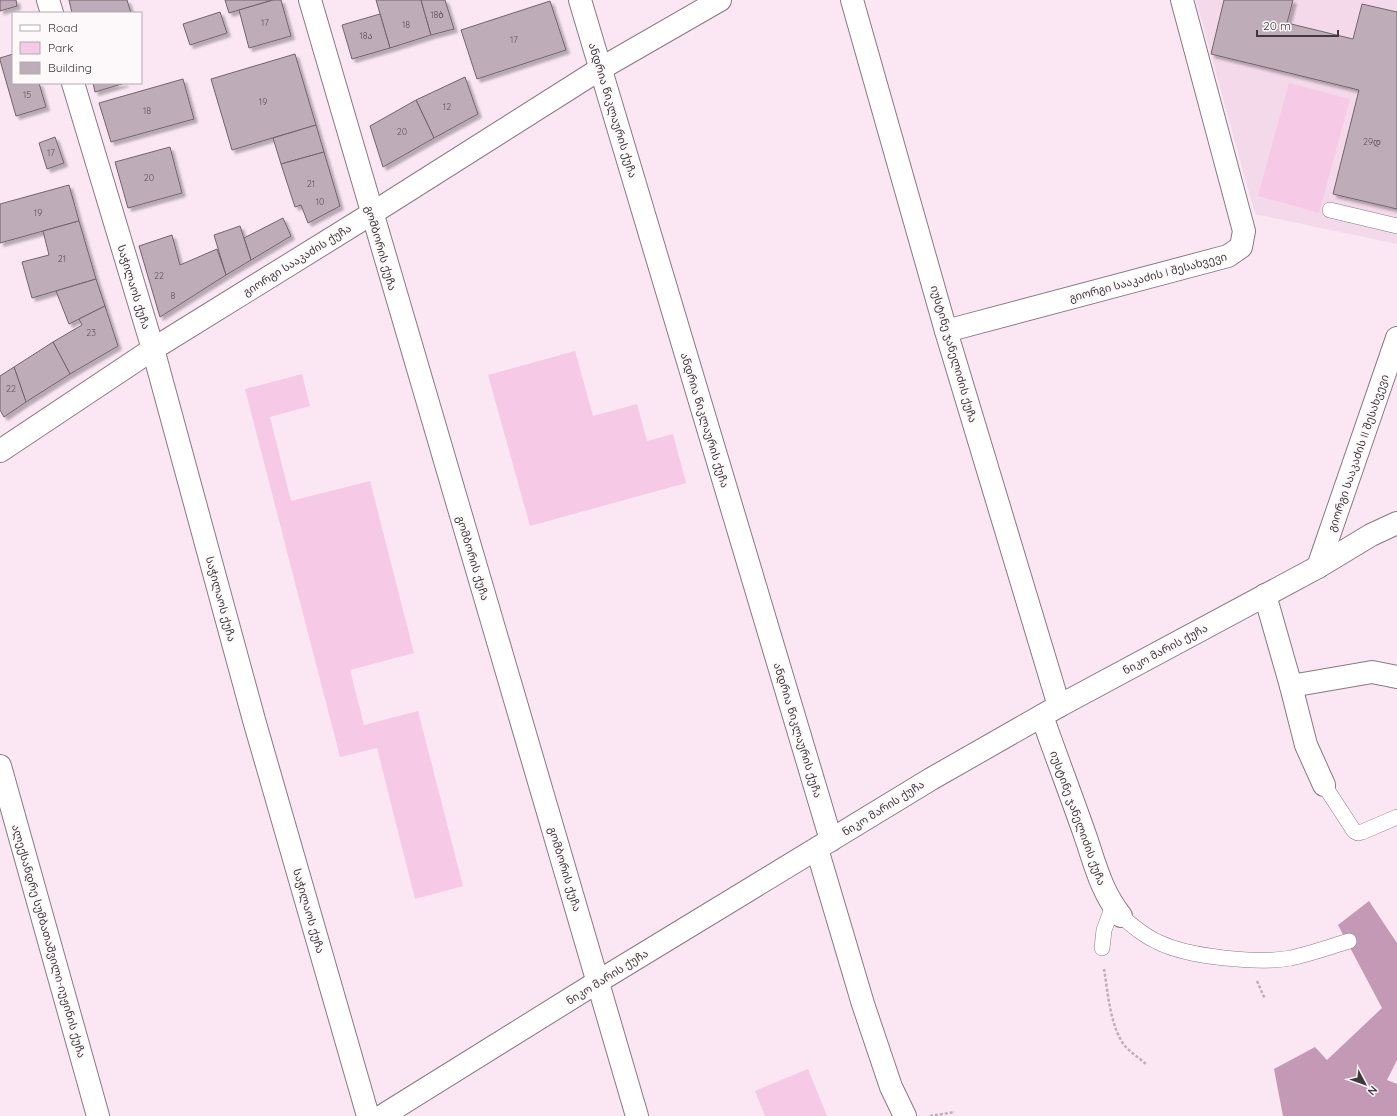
<svg xmlns="http://www.w3.org/2000/svg" width="1397" height="1116" font-family="Quicksand,'Noto Sans Georgian',sans-serif">
  <style>
    .built { fill: #f3d9ea }
    .green { fill: #f6c9e6 }
    .forest { fill: #c499b5 }
    .building { fill: #beadb8; stroke: #73636d; filter: url(#shadow) }
    .lines { fill: none; stroke-linecap: round; stroke-linejoin: round }
    .lane-casing { stroke: #897983; stroke-width: 16 }
    .street-casing { stroke: #897983; stroke-width: 24 }
    .path { stroke: #bdaeb7; stroke-width: 2.5; stroke-dasharray: 3 2; stroke-linecap: butt }
    .lane { stroke: #fff; stroke-width: 15 }
    .street { stroke: #fff; stroke-width: 22 }
    .labels { text-anchor: middle; stroke-width: 4; stroke-linejoin: round; paint-order: stroke }
    .number-label { font-size: 9px; fill: #5f555c }
    .street-label { font-size: 11px; fill: #3f383d; stroke: #fdf9fb }
  </style>
  <defs>
    <filter id="shadow"><feDropShadow dx="3.5" dy="3.5" stdDeviation="1" flood-color="#0004"/></filter>
  </defs>
  <rect width="100%" height="100%" fill="#fae7f3"/>
  <polygon class="built" points="1196,0 1397,0 1397,244 1255,214"/>
  <g class="green">
    <polygon points="1289,83 1350,99 1319,213 1258,196"/>
    <polygon points="575,351 593,416 637,404 647,441 673,434 686,483 530,526 488,375"/>
    <polygon points="302,374 310,406 270,417 291,501 370,481 414,653 350,670 364,725 418,711 463,886 415,899 377,748 340,757 245,389"/>
    <polygon points="808,1069 827,1116 765,1116 755,1091"/>
  </g>
  <polygon class="forest" points="1369,901 1397,943 1397,1060 1387,1080 1397,1084 1397,1116 1283,1116 1274,1069 1315,1047 1327,1060 1382,1008 1338,925"/>
  <g class="building">
    <polygon points="0,0 16,0 17,6 0,11"/>
    <polygon points="69,0 127,0 131,13 72,13"/>
    <polygon points="225,0 273,0 229,13"/>
    <polygon points="273,0 281,0 291,36 249,48 239,10"/>
    <polygon points="376,0 421,0 431,35 390,48"/>
    <polygon points="421,0 445,0 454,29 431,35"/>
    <polygon points="1224,0 1293,0 1287,23 1353,39 1362,4 1397,12 1397,209 1333,194 1359,90 1211,54"/>
    <polygon points="550,1 566,50 477,79 461,30"/>
    <polygon points="220,12 227,33 190,45 183,24"/>
    <polygon points="380,14 390,48 352,59 342,25"/>
    <polygon points="13,54 13,83 39,83 46,107 16,116 0,60 0,58"/>
    <polygon points="295,54 316,125 232,150 211,79"/>
    <polygon points="465,77 478,114 434,138 416,100"/>
    <polygon points="183,79 194,119 111,142 99,103"/>
    <polygon points="93,83 125,83 95,92"/>
    <polygon points="416,100 434,138 383,167 370,126"/>
    <polygon points="316,125 324,152 281,164 273,138"/>
    <polygon points="55,137 64,163 47,169 39,143"/>
    <polygon points="170,147 182,193 128,208 115,162"/>
    <polygon points="324,152 340,206 308,223 301,205 295,207 281,164"/>
    <polygon points="69,185 79,221 0,243 0,204"/>
    <polygon points="283,218 291,236 251,260 244,238"/>
    <polygon points="79,221 96,279 32,298 22,262 49,255 43,231"/>
    <polygon points="240,226 251,260 226,275 214,235"/>
    <polygon points="172,235 180,265 217,249 226,275 160,317 139,246"/>
    <polygon points="96,279 105,306 69,324 56,291"/>
    <polygon points="105,306 118,346 70,374 53,342 82,325 79,319"/>
    <polygon points="53,342 70,374 26,402 14,367"/>
    <polygon points="14,367 26,402 4,417 0,410 0,376"/>
  </g>
  <g class="lines">
    <defs>
      <g id="lane">
        <polyline points="1330,210 1397,226"/>
        <polyline points="1324,785 1354,831 1358,833 1362,832 1397,817"/>
        <path d="M 1121,916 C 1133,926 1144,936 1158,942 C 1188,957 1258,964 1291,958 C 1310,954 1330,947 1349,941"/>
        <polyline points="1102,948 1104,930 1113,906"/>
      </g>
      <g id="street">
        <polyline points="48,0 52,13"/>
        <path d="M 310,0 C 416,373 531,743 637,1116"/>
        <polyline points="580,0 831,840"/>
        <polyline points="852,0 946,331 1059,706"/>
        <polyline points="73,83 153,349 254,720 368,1116"/>
        <polyline points="946,331 1228,256 1241,247 1244,231 1182,0"/>
        <polyline points="0,451 153,349 371,214 600,69 720,0"/>
        <polyline points="1318,567 1397,338"/>
        <polyline points="1265,595 1291,686 1372,672 1397,677"/>
        <polyline points="1291,686 1306,745 1324,785"/>
        <path d="M 1042,716 C 1056,756 1071,795 1085,835 C 1095,864 1101,891 1121,916"/>
        <polyline points="0,766 98,1116"/>
        <polyline points="817,849 863,1004 891,1087 905,1116"/>
        <polyline points="382,1116 599,981 931,779 1059,706 1318,567 1371,535 1397,523"/>
      </g>
    </defs>
    <use href="#lane" class="lane-casing"/>
    <use href="#street" class="street-casing"/>
    <g class="path">
      <path d="M 1104,969 C 1108,993 1110,1025 1124,1045 C 1130,1052 1139,1058 1146,1064"/>
      <polyline points="1257,981 1265,999"/>
      <polyline points="930,1116 955,1112"/>
    </g>
    <use href="#lane" class="lane"/>
    <use href="#street" class="street"/>
  </g>
  <g class="labels">
    <g class="number-label">
      <text x="437" y="18">18ბ</text>
      <text x="265" y="26">17</text>
      <text x="406" y="28">18</text>
      <text x="366" y="39">18ა</text>
      <text x="514" y="43">17</text>
      <text x="27" y="98">15</text>
      <text x="263" y="105">19</text>
      <text x="447" y="110">12</text>
      <text x="147" y="114">18</text>
      <text x="402" y="135">20</text>
      <text x="1372" y="145">29დ</text>
      <text x="51" y="156">17</text>
      <text x="149" y="181">20</text>
      <text x="311" y="187">21</text>
      <text x="320" y="205">10</text>
      <text x="38" y="216">19</text>
      <text x="62" y="262">21</text>
      <text x="159" y="279">22</text>
      <text x="173" y="299">8</text>
      <text x="91" y="336">23</text>
      <text x="11" y="392">22</text>
    </g>
    <g class="street-label">
      <text transform="translate(613 110) rotate(73)" y="4">ანდრია წიკლაურის ქუჩა</text>
      <text transform="translate(381 248) rotate(74)" y="4">გომბორის ქუჩა</text>
      <text transform="translate(297 260) rotate(-32)" y="4">გიორგი სააკაძის ქუჩა</text>
      <text transform="translate(1148 277) rotate(-15)" y="4">გიორგი სააკაძის I შესახვევი</text>
      <text transform="translate(134 287) rotate(73)" y="4">საჭილაოს ქუჩა</text>
      <text transform="translate(954 354) rotate(74)" y="4">იუსტინე ჯანელიძის ქუჩა</text>
      <text transform="translate(705 420) rotate(73)" y="4">ანდრია წიკლაურის ქუჩა</text>
      <text transform="translate(1358 453) rotate(-71)" y="4">გიორგი სააკაძის II შესახვევი</text>
      <text transform="translate(473 558) rotate(73)" y="4">გომბორის ქუჩა</text>
      <text transform="translate(221 599) rotate(75)" y="4">საჭილაოს ქუჩა</text>
      <text transform="translate(1165 649) rotate(-28)" y="4">ნიკო მარის ქუჩა</text>
      <text transform="translate(798 730) rotate(73)" y="4">ანდრია წიკლაურის ქუჩა</text>
      <text transform="translate(883 808) rotate(-32)" y="4">ნიკო მარის ქუჩა</text>
      <text transform="translate(1078 818) rotate(70)" y="4">იუსტინე ჯანელიძის ქუჩა</text>
      <text transform="translate(565 869) rotate(73)" y="4">გომბორის ქუჩა</text>
      <text transform="translate(309 911) rotate(74)" y="4">საჭილაოს ქუჩა</text>
      <text transform="translate(49 941) rotate(74)" y="4">ალექსანდრე სუმბათაშვილი-იუჟინის ქუჩა</text>
      <text transform="translate(607 977) rotate(-32)" y="4">ნიკო მარის ქუჩა</text>
    </g>
  </g>
  <rect x="12" y="12" width="130" height="72" fill="#fdf9fb" stroke="#b1acaf"/>
  <rect x="20" y="25" width="20" height="6" fill="#ffffff" stroke="#b1acaf"/>
  <text x="48" y="32" font-size="12" fill="#3f383d">Road</text>
  <rect x="20" y="42" width="20" height="12" fill="#f6c9e6" stroke="#b1acaf"/>
  <text x="48" y="52" font-size="12" fill="#3f383d">Park</text>
  <rect x="20" y="62" width="20" height="12" fill="#beadb8" stroke="#b1acaf"/>
  <text x="48" y="72" font-size="12" fill="#3f383d">Building</text>
  <g transform="translate(1365 1084) rotate(131)" stroke="#fdf9fb" stroke-width="3" paint-order="stroke">
  <path d="M0-3L7 15L0 10L-7 15Z" fill="#3f383d"/>
  <text y="-6" font-size="11" font-weight="bold" text-anchor="middle" fill="#3f383d">N</text>
  </g>
  <path d="M1257 30v6h81v-6" fill="none" stroke="#3f383d" stroke-width="2"/>
  <text x="1263" y="30" font-size="12" fill="#3f383d" stroke="#fdf9fb" stroke-width="3" paint-order="stroke">20 m</text>
</svg>
